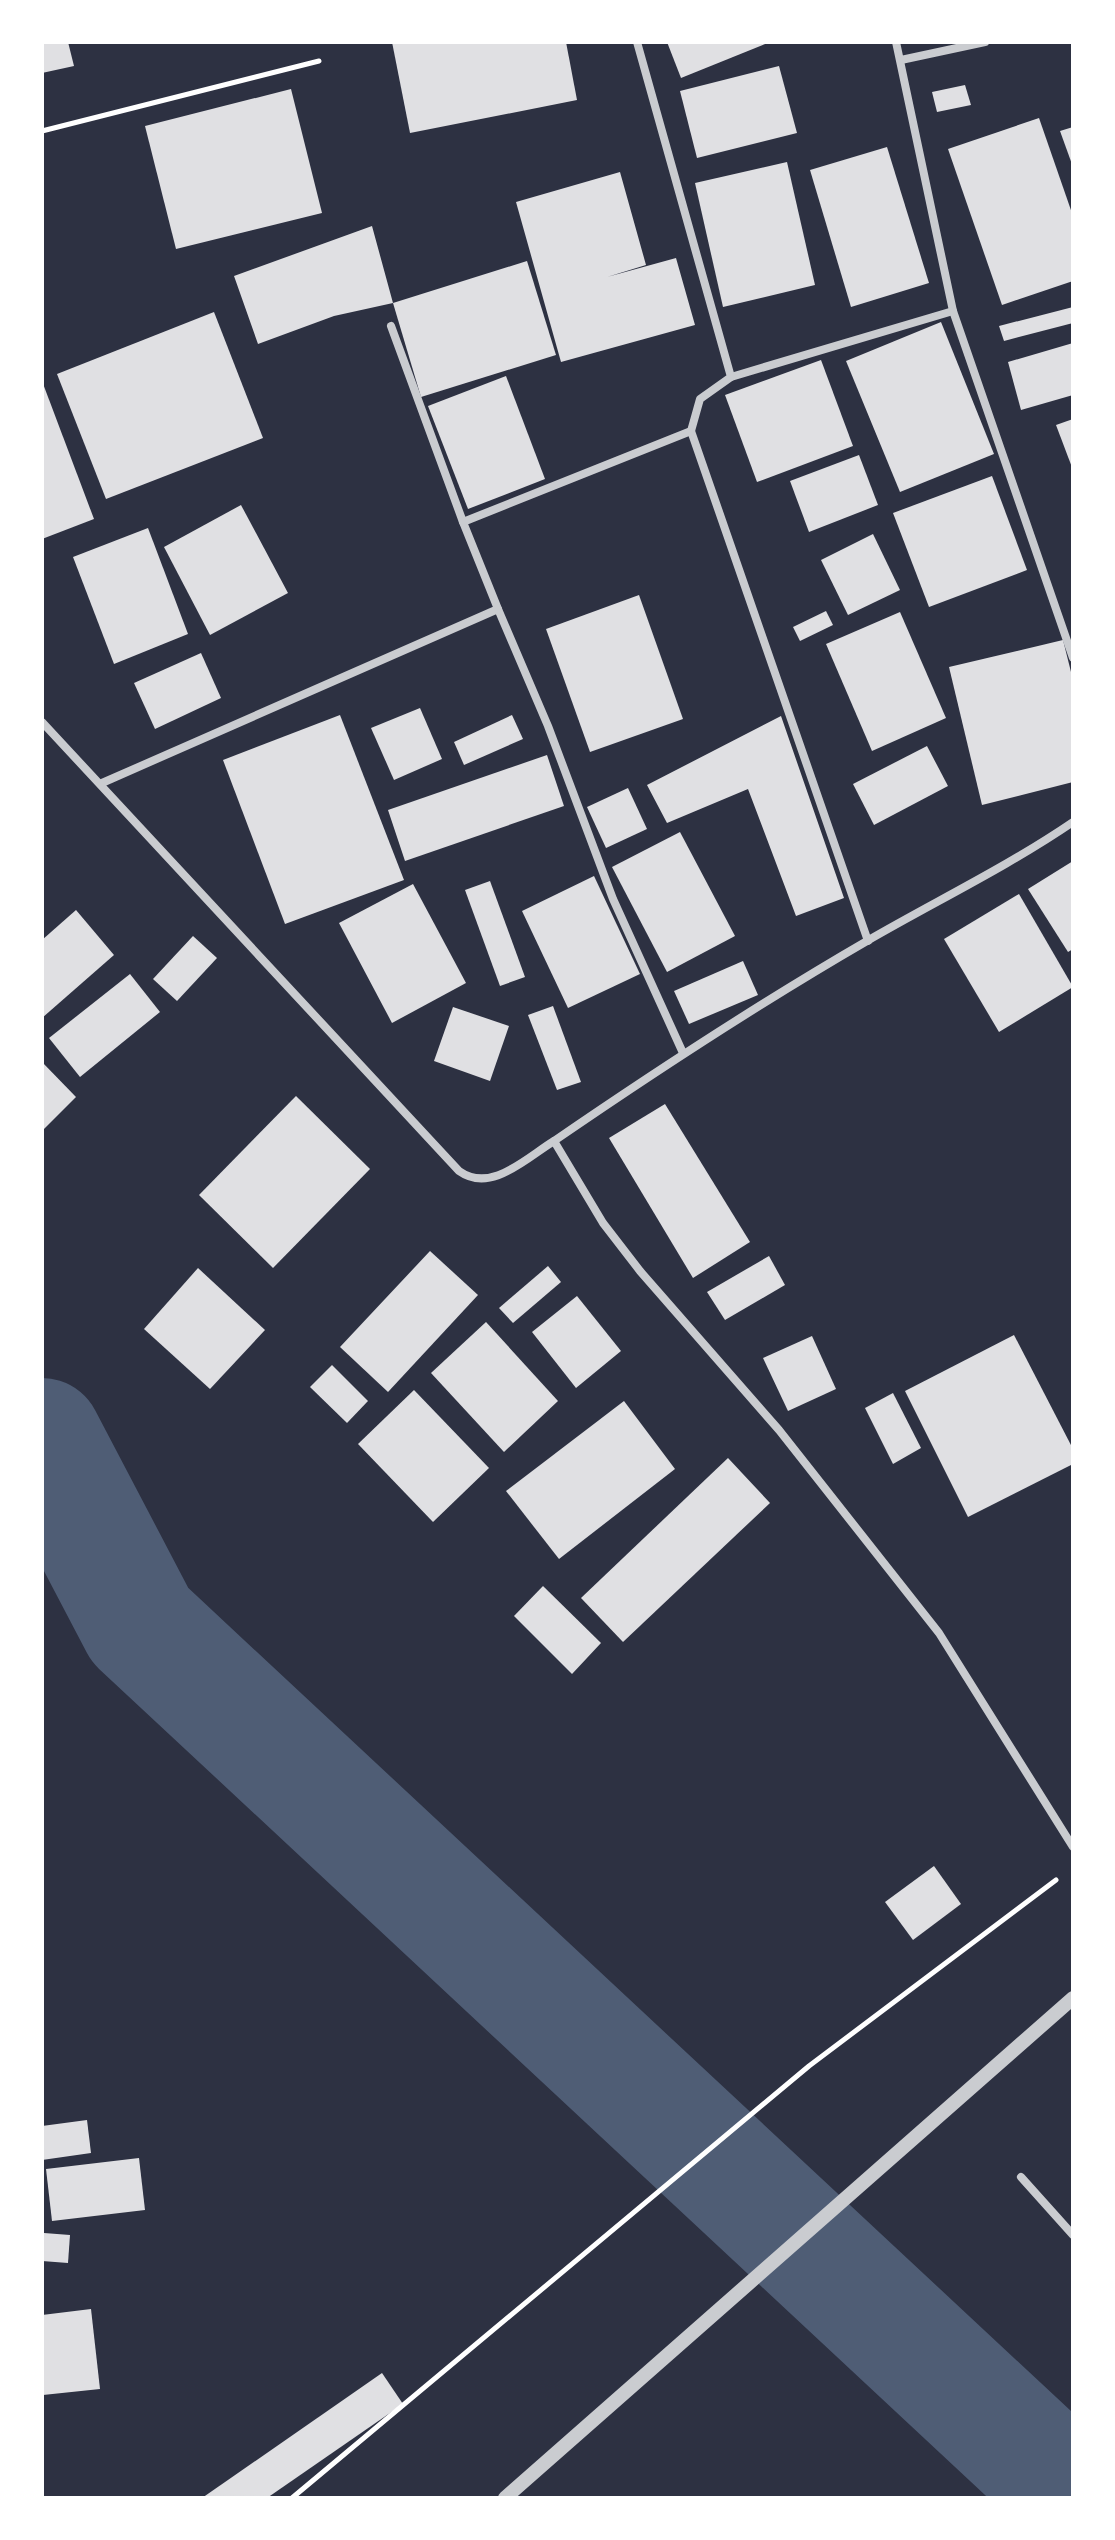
<svg xmlns="http://www.w3.org/2000/svg" width="1115" height="2540" font-family="Cabin,sans-serif">
  <style>
    .lines { fill: none; stroke-linecap: round; stroke-linejoin: round }
    .river { stroke: #4f5d75; stroke-width: 120 }
    .building { fill: #e0e0e3 }
    .path { stroke: #fff; stroke-width: 5 }
    .minor { stroke: #caccd0; stroke-width: 8 }
    .tertiary { stroke: #caccd0; stroke-width: 14 }
  </style>
  <rect width="100%" height="100%" fill="#2d3142"/>
  <g class="lines">
    <polyline class="river" points="42,1438 140,1625 1073,2495"/>
  </g>
  <g class="building">
    <polygon points="42,42 68,42 74,66 42,73"/>
    <polygon points="392,42 566,42 577,100 410,133"/>
    <polygon points="667,42 770,42 681,78"/>
    <polygon points="779,66 797,133 697,158 680,91"/>
    <polygon points="965,85 971,105 937,112 932,92"/>
    <polygon points="291,89 322,213 176,249 145,126"/>
    <polygon points="1039,118 1073,216 1073,281 1002,305 948,149"/>
    <polygon points="1073,127 1073,167 1060,131"/>
    <polygon points="887,147 929,283 851,307 810,170"/>
    <polygon points="787,162 815,285 723,307 695,183"/>
    <polygon points="620,172 646,265 607,277 676,258 695,325 561,362 516,202"/>
    <polygon points="372,226 393,303 334,316 258,344 234,276"/>
    <polygon points="527,261 556,355 421,397 393,303"/>
    <polygon points="1073,307 1073,323 1004,341 999,326"/>
    <polygon points="214,312 263,438 106,499 57,374"/>
    <polygon points="941,322 994,454 900,492 846,361"/>
    <polygon points="1073,343 1073,395 1021,410 1008,362"/>
    <polygon points="821,360 853,446 757,482 725,395"/>
    <polygon points="506,376 545,479 468,509 428,406"/>
    <polygon points="42,381 94,519 42,539"/>
    <polygon points="1073,419 1073,470 1056,425"/>
    <polygon points="859,455 878,505 809,532 790,481"/>
    <polygon points="992,476 1027,570 929,607 893,513"/>
    <polygon points="241,505 288,593 210,635 164,547"/>
    <polygon points="148,528 188,634 114,664 73,557"/>
    <polygon points="873,534 900,590 848,615 821,560"/>
    <polygon points="639,595 683,719 590,752 546,629"/>
    <polygon points="826,611 833,625 800,641 793,627"/>
    <polygon points="900,612 946,718 872,751 826,644"/>
    <polygon points="1063,640 1073,680 1073,782 982,805 949,667"/>
    <polygon points="201,653 221,698 155,729 134,683"/>
    <polygon points="420,708 442,759 394,780 371,728"/>
    <polygon points="340,715 404,880 285,924 223,760"/>
    <polygon points="512,715 523,739 464,765 454,742"/>
    <polygon points="781,716 844,898 796,916 748,789 667,823 647,785"/>
    <polygon points="927,746 948,786 874,825 853,784"/>
    <polygon points="547,755 564,806 405,861 388,810"/>
    <polygon points="628,788 647,829 606,848 587,807"/>
    <polygon points="680,832 735,936 667,972 612,867"/>
    <polygon points="1073,861 1073,949 1068,952 1028,889"/>
    <polygon points="594,876 640,974 568,1008 522,911"/>
    <polygon points="490,881 525,977 500,986 465,890"/>
    <polygon points="413,884 466,983 392,1023 339,923"/>
    <polygon points="1019,894 1073,987 999,1032 944,939"/>
    <polygon points="76,910 114,955 42,1018 42,940"/>
    <polygon points="193,936 217,958 177,1001 153,979"/>
    <polygon points="743,961 758,995 689,1024 674,991"/>
    <polygon points="130,974 160,1012 80,1077 49,1038"/>
    <polygon points="553,1006 581,1082 557,1090 528,1015"/>
    <polygon points="453,1007 509,1026 490,1081 434,1061"/>
    <polygon points="42,1062 76,1097 42,1131"/>
    <polygon points="296,1096 370,1169 273,1268 199,1195"/>
    <polygon points="665,1104 750,1242 693,1278 609,1138"/>
    <polygon points="430,1251 478,1295 388,1392 340,1347"/>
    <polygon points="769,1256 785,1285 725,1320 707,1292"/>
    <polygon points="548,1266 561,1282 513,1323 499,1308"/>
    <polygon points="198,1268 265,1330 210,1389 144,1329"/>
    <polygon points="577,1296 621,1351 576,1388 532,1332"/>
    <polygon points="486,1322 558,1401 504,1452 431,1373"/>
    <polygon points="1014,1335 1073,1449 1073,1464 968,1517 905,1391"/>
    <polygon points="812,1336 836,1389 788,1411 763,1358"/>
    <polygon points="332,1365 368,1401 347,1423 310,1387"/>
    <polygon points="414,1390 489,1468 433,1522 358,1444"/>
    <polygon points="893,1393 921,1448 893,1464 865,1408"/>
    <polygon points="624,1401 675,1469 559,1559 506,1491"/>
    <polygon points="728,1458 770,1503 623,1642 581,1598"/>
    <polygon points="543,1586 601,1643 572,1674 514,1616"/>
    <polygon points="934,1866 961,1904 913,1940 885,1902"/>
    <polygon points="87,2120 91,2153 42,2160 42,2126"/>
    <polygon points="139,2158 145,2210 52,2221 46,2169"/>
    <polygon points="44,2233 70,2235 68,2263 42,2261"/>
    <polygon points="91,2309 100,2389 43,2395 42,2315"/>
    <polygon points="382,2373 403,2404 267,2498 202,2498"/>
  </g>
  <g class="lines">
    <g class="path">
      <polyline points="42,131 319,61"/>
      <polyline points="292,2498 809,2066 1056,1880"/>
    </g>
    <g class="minor">
      <polyline points="896,42 953,311 1073,658"/>
      <polyline points="901,60 985,42"/>
      <polyline points="391,326 463,522"/>
      <polyline points="731,377 953,311"/>
      <polyline points="691,431 868,941"/>
      <polyline points="498,609 548,726 613,899 683,1053"/>
      <path d="M 42,722 L 459,1171 C 491,1194 526,1158 554,1141 L 603,1223 L 640,1271 L 779,1430 L 939,1633 L 1073,1847"/>
      <polyline points="102,783 498,609 463,522 691,431 700,399 731,377 637,42"/>
      <path d="M 554,1141 C 656,1071 760,1003 867,941 C 936,901 1007,867 1073,822"/>
      <polyline points="1021,2177 1073,2235"/>
    </g>
    <polyline class="tertiary" points="505,2498 1073,1998"/>
  </g>
  <rect width="1115" height="2540" fill="none" stroke="#ffffff" stroke-width="88"/>
</svg>
